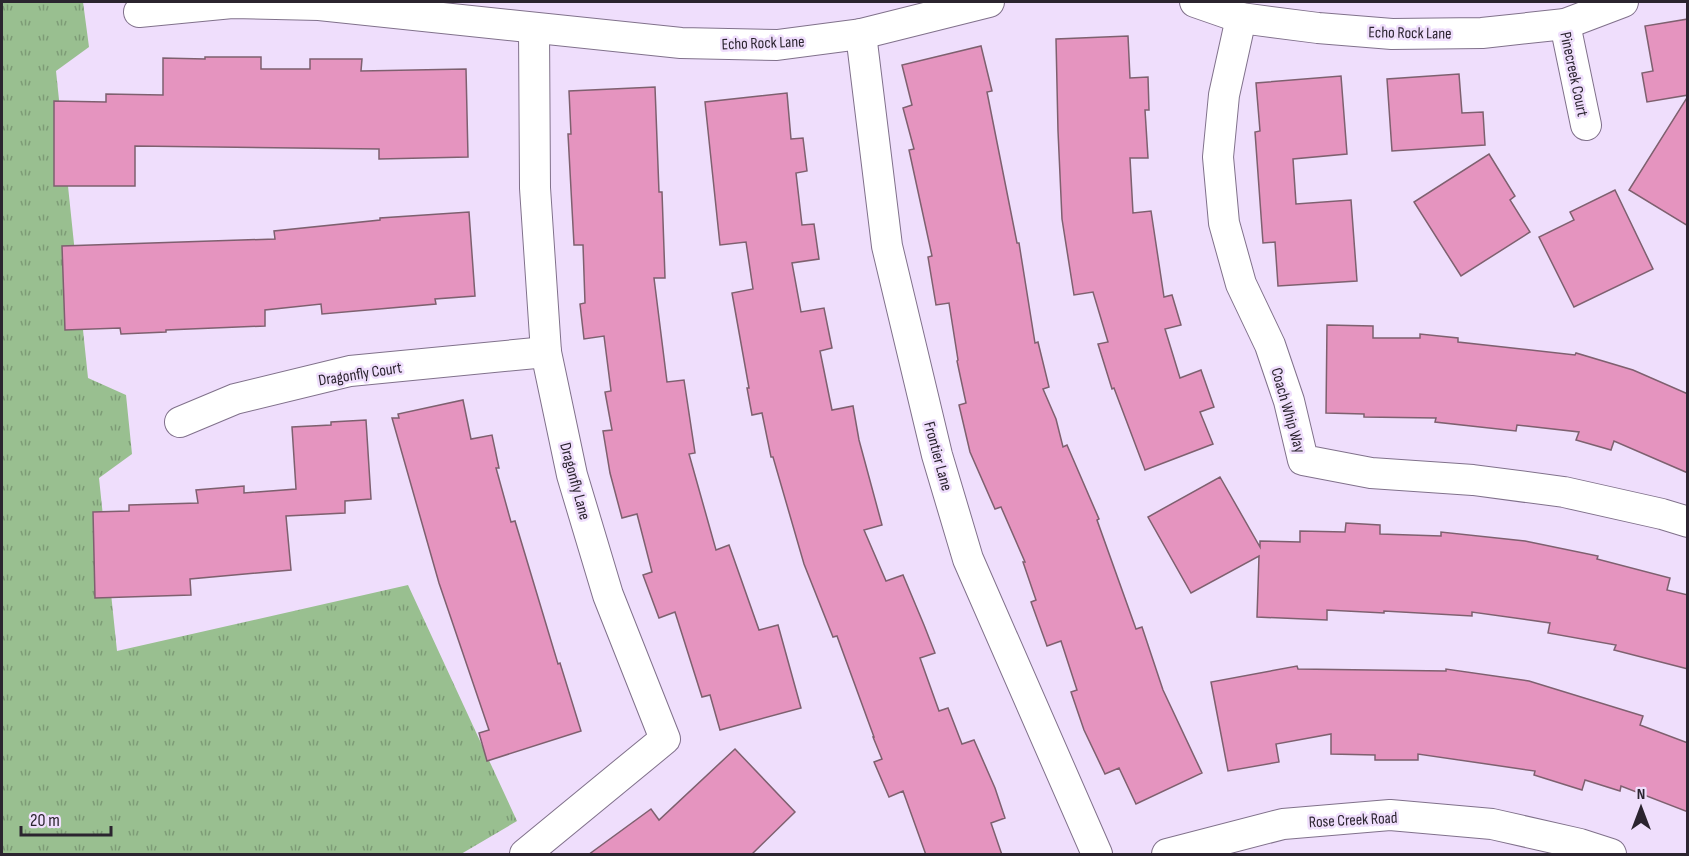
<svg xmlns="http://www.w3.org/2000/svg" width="1689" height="856" font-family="'Sofia Sans Condensed',sans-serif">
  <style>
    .grass { fill: url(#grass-tufts) }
    .building { fill: #e594bf; stroke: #7e606f; stroke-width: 1.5 }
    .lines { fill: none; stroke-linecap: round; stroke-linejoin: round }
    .street-casing { stroke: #80718b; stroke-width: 32 }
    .street { stroke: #fff; stroke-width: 30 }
    .labels { text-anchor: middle; stroke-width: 5; stroke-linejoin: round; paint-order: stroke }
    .street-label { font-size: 16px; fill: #2b242f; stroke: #efdefc }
  </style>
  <defs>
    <pattern id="grass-tufts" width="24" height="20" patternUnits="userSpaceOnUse" patternTransform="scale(1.5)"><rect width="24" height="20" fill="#99bf90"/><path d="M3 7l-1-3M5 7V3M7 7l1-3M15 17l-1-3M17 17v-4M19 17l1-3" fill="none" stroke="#7d9b76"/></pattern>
  </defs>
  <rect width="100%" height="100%" fill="#efdefc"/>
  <polygon class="grass" points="2,2 83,2 89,47 56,71 88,378 126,395 132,454 99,478 117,651 408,585 517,821 461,854 2,854"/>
  <g class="building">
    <polygon points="1688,19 1688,95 1647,102 1642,73 1653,71 1645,26"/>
    <polygon points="1128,36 1130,78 1148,77 1149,110 1145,110 1148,158 1130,158 1133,213 1151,211 1164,297 1172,295 1181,325 1165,329 1180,378 1201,370 1214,407 1200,412 1213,444 1145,470 1114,388 1112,389 1098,344 1108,342 1093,292 1074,295 1062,219 1058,131 1056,39"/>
    <polygon points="981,46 992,91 987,92 1017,243 1019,243 1035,343 1038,342 1049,387 1043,389 1056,419 1063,447 1067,445 1099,519 1097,520 1136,629 1142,627 1163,690 1202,773 1136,804 1119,768 1105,774 1084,730 1071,692 1077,690 1061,641 1047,646 1031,602 1036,600 1023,562 1025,562 1001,507 995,509 970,452 959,405 966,403 957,361 958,360 949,303 936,305 928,257 932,256 909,150 914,149 903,108 912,105 902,65"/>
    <polygon points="205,57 261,57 261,69 310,69 310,59 362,59 361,71 466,69 468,157 379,159 379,149 135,146 135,186 54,186 54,101 106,102 106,94 163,95 163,58 205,59"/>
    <polygon points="1459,74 1462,113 1483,112 1485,145 1392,151 1387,79"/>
    <polygon points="1341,76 1347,154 1293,159 1296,204 1351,200 1357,281 1278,286 1275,242 1263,243 1255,132 1260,131 1256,83"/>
    <polygon points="655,87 659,192 662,192 665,278 654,278 667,382 684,380 695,453 689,454 716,550 729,545 759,630 778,625 801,708 720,730 710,695 702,697 675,612 659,618 643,575 652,572 637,514 622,518 610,473 603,431 612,430 605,392 611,391 604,336 584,339 580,304 585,303 583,245 574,245 568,134 571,134 569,91"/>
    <polygon points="787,93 791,139 803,138 807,171 796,173 802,225 814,224 819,259 792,263 801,312 824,308 832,348 820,351 832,410 853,406 859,440 882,525 864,530 886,581 903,575 924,625 935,653 920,658 939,711 948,708 962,744 974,740 995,788 1005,818 991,823 1002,855 926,855 903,791 889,797 874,762 882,759 873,737 874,737 837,636 833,637 804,564 773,457 771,457 762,413 752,415 747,388 749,388 732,293 753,289 746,242 720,245 705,102"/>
    <polygon points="1688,96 1688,226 1629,190"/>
    <polygon points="1489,154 1515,196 1510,200 1530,232 1461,276 1414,202"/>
    <polygon points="1615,190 1653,269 1574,307 1539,237 1574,220 1570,212"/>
    <polygon points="469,212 475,296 435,299 436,304 322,314 321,304 265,310 265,326 166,330 166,332 121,334 120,328 65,330 62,246 275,239 274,231 380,220 380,218"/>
    <polygon points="1327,325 1373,326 1373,338 1420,338 1420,334 1458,338 1458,342 1575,355 1576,353 1633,370 1688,394 1688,473 1614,441 1611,450 1576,440 1579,432 1517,425 1516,431 1435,422 1436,418 1364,417 1364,414 1326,413"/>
    <polygon points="463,400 471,439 492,435 499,468 496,468 511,522 515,521 558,664 560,663 581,731 487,761 479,733 489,730 439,583 392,418 399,418 398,414"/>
    <polygon points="366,420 371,499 345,501 345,513 286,516 291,570 190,579 191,595 95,598 93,512 129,511 129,505 198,503 196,490 244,486 244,493 296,489 292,427 331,425 331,422"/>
    <polygon points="1220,477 1260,547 1260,541 1300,542 1300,531 1345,532 1346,523 1380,525 1380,534 1441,536 1441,532 1525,541 1598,556 1597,559 1670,578 1667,590 1688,595 1688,669 1614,650 1616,645 1548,633 1550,623 1472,612 1472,616 1384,611 1384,613 1327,610 1327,620 1257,617 1259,556 1191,593 1148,517"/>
    <polygon points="1297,666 1298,669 1446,671 1446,669 1529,681 1643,716 1640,725 1688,743 1688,812 1621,786 1620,791 1585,780 1582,790 1534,775 1535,771 1418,754 1418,760 1375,760 1375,755 1331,754 1331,734 1276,744 1279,762 1228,771 1211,682"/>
    <polygon points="735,749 795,812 751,855 588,855 651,809 659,820"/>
  </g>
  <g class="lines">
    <defs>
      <g id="street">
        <polyline points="1195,2 1241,18 1318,28 1392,34 1482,33 1565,24 1623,2"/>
        <polyline points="139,12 232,3 319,5 681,43 777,45 861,34 989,2"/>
        <polyline points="1241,18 1224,95 1218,157 1224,223 1241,284 1270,345 1289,401 1303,460 1371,473 1473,480 1564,492 1662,514 1688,522"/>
        <polyline points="1565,24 1586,125"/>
        <polyline points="861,34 887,246 937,455 968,559 1097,854"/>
        <polyline points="180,422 235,399 350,371 546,352"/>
        <polyline points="525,854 665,739 608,595 572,475 546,352 535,188 534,29"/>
        <polyline points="1167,854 1283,824 1390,815 1492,824 1580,844 1611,854"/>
      </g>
    </defs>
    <use href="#street" class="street-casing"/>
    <use href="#street" class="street"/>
  </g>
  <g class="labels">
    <g class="street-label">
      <text transform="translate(1410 32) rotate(1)" y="6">Echo Rock Lane</text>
      <text transform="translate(763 42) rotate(-2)" y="6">Echo Rock Lane</text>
      <text transform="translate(1575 74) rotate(78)" y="6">Pinecreek Court</text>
      <text transform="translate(360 373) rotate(-9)" y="6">Dragonfly Court</text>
      <text transform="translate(1289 410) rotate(74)" y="6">Coach Whip Way</text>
      <text transform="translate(939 456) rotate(75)" y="6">Frontier Lane</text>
      <text transform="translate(576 481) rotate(75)" y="6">Dragonfly Lane</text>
      <text transform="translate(1353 819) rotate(-3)" y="6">Rose Creek Road</text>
    </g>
  </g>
  <rect width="1689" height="856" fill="none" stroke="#2b242f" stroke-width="6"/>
  <g transform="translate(1641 808)" stroke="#efdefc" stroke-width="4.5" paint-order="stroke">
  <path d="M0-4.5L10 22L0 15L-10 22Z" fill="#2b242f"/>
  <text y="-9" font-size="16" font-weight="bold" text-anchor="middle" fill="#2b242f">N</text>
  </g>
  <path d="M21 826v9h90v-9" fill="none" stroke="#2b242f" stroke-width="3"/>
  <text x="30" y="826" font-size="18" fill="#2b242f" stroke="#efdefc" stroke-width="4.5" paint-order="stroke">20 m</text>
</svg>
